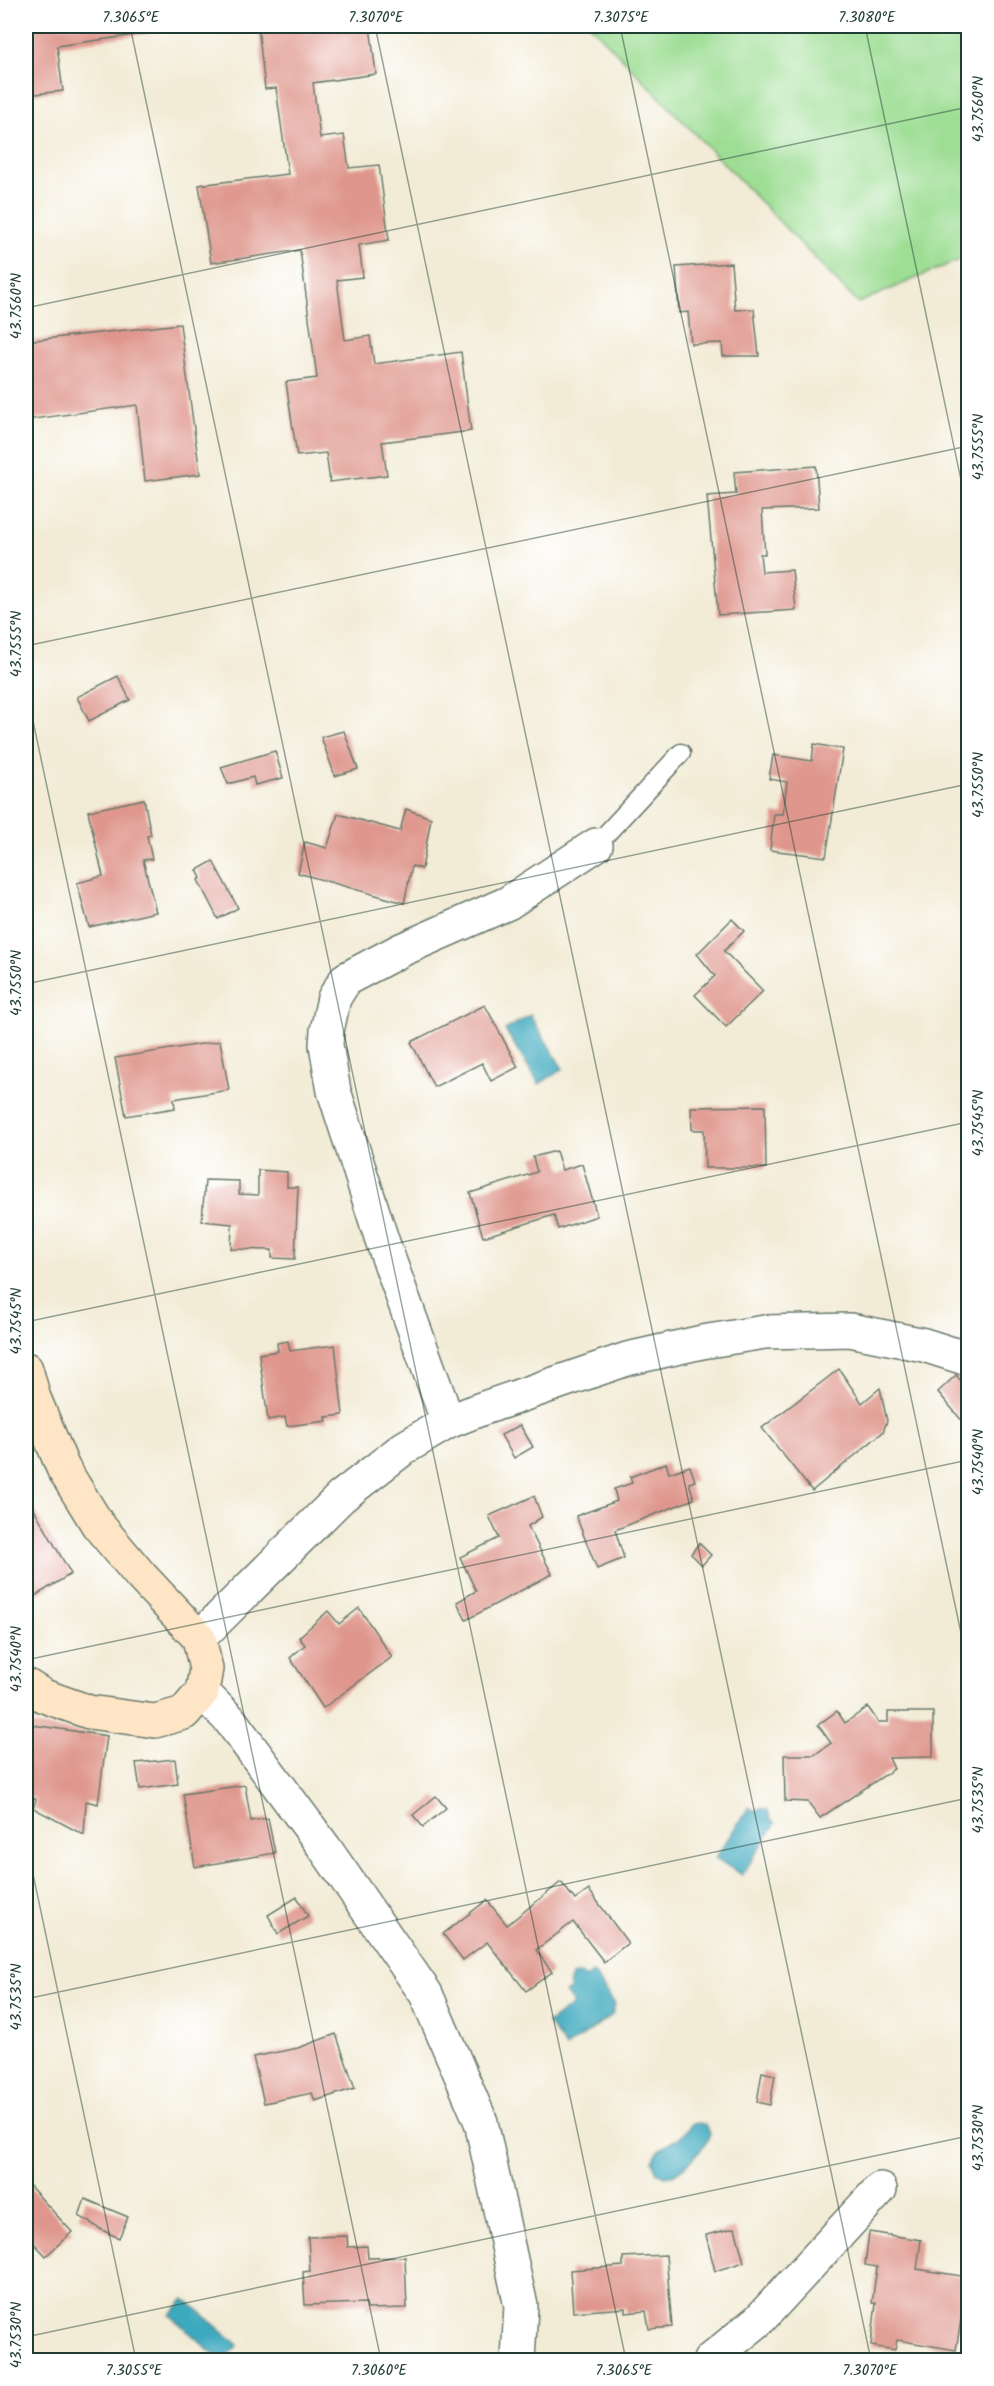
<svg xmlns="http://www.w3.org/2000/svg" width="994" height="2386" font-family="Kalam,sans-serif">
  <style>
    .green { fill: #9ede94; stroke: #5e8e64; stroke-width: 1.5 }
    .water { fill: #3ea9be; stroke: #2e7379; stroke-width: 1.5 }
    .building { fill: #df978d }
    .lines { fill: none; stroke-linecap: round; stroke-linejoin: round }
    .lane-casing { stroke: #697a6c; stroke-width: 21 }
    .street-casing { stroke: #697a6c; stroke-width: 36 }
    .secondary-casing { stroke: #697a6c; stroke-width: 36 }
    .lane { stroke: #fff; stroke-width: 18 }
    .street { stroke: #fff; stroke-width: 33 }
    .secondary { stroke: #fee5c5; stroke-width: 33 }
    .ticks { fill: none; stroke: #1f3d34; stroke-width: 1.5; stroke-opacity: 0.45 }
    .neatline { fill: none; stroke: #1f3d34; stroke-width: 2 }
    .ticks-label { font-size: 15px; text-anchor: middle; fill: #1f3d34 }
  </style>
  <rect width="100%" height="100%" fill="#fff"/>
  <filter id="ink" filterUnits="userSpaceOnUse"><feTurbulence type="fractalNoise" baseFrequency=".0167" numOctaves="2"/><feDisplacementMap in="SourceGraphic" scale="12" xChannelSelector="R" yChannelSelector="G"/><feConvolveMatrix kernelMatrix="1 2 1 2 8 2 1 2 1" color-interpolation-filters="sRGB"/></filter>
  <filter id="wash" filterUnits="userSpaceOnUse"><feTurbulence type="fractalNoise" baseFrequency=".008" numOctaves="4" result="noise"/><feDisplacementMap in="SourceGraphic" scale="24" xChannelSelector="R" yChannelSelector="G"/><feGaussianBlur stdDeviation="1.35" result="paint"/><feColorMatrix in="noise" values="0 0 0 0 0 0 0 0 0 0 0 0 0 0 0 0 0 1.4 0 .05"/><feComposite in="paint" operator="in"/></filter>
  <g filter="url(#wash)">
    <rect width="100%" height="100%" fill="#f2ebd5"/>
    <polygon class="green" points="591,26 968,26 968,256 858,303"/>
    <g class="water">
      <polygon points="530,1015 563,1069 539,1084 505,1030"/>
      <polygon points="749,1807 755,1811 761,1808 768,1810 770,1819 776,1823 742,1875 715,1858"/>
      <polygon points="593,1973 615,2004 612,2015 566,2048 548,2023 573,2004 565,1993 570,1990 569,1981 572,1976 581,1974 586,1978"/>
      <path d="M 700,2123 L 705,2125 L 710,2133 C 707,2147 679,2176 665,2177 L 657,2173 L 652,2161 L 657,2151 L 680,2137 L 692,2124 Z"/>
      <polygon points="185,2299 238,2345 223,2360 220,2360 170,2315"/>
    </g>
    <g id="blocks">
      <g class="building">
        <polygon points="26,26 191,26 191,27 57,46 63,91 26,95"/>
        <polygon points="258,26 370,26 376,74 313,83 320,138 344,135 349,168 379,165 389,240 359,245 363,277 337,280 345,340 370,336 374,364 461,352 471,431 382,442 387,475 330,482 326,453 297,456 286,382 317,378 300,250 211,263 199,185 288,174 276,88 265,89"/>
        <polygon points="731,263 735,310 754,309 759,356 723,356 722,343 691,344 688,312 679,313 676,267"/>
        <polygon points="180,324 200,474 145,481 137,405 26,420 26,341"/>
        <polygon points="26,456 32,496 26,497"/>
        <polygon points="816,466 819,508 762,510 765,554 760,554 762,572 792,570 796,610 718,615 707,496 736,494 734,472"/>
        <polygon points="118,676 130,700 89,721 77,697"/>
        <polygon points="344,731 358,769 335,776 321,737"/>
        <polygon points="814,744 843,749 826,857 770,850 774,814 783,814 787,782 769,779 773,755 812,761"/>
        <polygon points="275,751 283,778 255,785 253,777 228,784 221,767"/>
        <polygon points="144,799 151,835 147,836 152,859 143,860 156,912 89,927 77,883 103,876 88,811"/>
        <polygon points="406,809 431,818 422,869 412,866 404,903 298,873 305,842 327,848 338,814 400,831"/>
        <polygon points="213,861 238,908 218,919 198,880 201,878 197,870"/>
        <polygon points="732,919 744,931 724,951 763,991 726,1027 695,995 715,976 697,954"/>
        <polygon points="485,1005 518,1067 491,1081 482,1063 434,1087 411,1042"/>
        <polygon points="220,1041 229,1090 174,1099 175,1108 126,1116 115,1058"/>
        <polygon points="765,1106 766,1168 705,1168 704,1130 692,1130 691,1107"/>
        <polygon points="556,1151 562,1170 582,1164 597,1216 558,1229 554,1215 483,1237 470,1193 537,1172 533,1157"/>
        <polygon points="258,1170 287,1172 287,1187 298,1187 295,1259 272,1258 272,1250 231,1249 232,1224 202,1221 205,1180 239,1181 239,1194 258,1195"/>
        <polygon points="288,1341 290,1351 335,1345 343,1415 326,1417 327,1421 287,1426 285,1417 268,1420 259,1354 278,1351 277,1343"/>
        <polygon points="839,1369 862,1403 880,1388 887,1421 883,1432 812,1491 762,1428"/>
        <polygon points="956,1375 968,1389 968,1428 938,1392"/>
        <polygon points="520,1425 533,1447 514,1458 501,1435"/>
        <polygon points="666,1463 669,1473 690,1466 695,1481 689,1483 694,1499 615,1530 624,1558 597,1569 576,1516 617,1501 614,1489 632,1483 630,1477"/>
        <polygon points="26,1495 71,1574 35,1596 26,1580"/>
        <polygon points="534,1496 542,1517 528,1526 552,1574 466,1620 457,1602 476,1591 460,1557 499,1538 489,1516"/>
        <polygon points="699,1543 711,1555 702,1565 691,1554"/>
        <polygon points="359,1608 392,1657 323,1708 290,1658 305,1645 299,1637 328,1611 339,1624"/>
        <polygon points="868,1707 878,1722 888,1722 888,1712 933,1712 933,1757 889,1758 894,1769 820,1818 808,1802 785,1801 784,1755 814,1755 831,1743 818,1725 837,1711 845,1723"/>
        <polygon points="26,1724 107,1736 98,1804 86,1801 84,1835 33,1808 36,1799 26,1797"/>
        <polygon points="175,1759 178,1784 140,1789 136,1763"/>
        <polygon points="245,1785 251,1821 268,1818 275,1853 195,1867 183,1794"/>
        <polygon points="436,1796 446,1808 423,1827 413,1815"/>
        <polygon points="561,1882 575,1900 589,1890 628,1943 604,1962 573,1922 536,1950 552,1972 526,1991 487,1942 463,1960 443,1934 487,1900 507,1925"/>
        <polygon points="297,1897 308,1916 278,1934 268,1915"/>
        <polygon points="336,2034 355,2088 315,2101 312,2093 264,2103 253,2057 298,2048"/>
        <polygon points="762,2072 775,2075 770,2105 757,2102"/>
        <polygon points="26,2182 72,2232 46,2256 32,2241 26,2246"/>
        <polygon points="85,2199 128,2217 119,2238 102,2230 79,2216"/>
        <polygon points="735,2228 744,2262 715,2271 706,2235"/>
        <polygon points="869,2232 921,2240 917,2269 968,2277 956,2350 897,2340 895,2350 871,2346 876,2303 872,2303 877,2267 865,2265"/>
        <polygon points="347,2236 348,2247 367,2246 368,2258 405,2257 407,2308 367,2309 366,2303 305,2305 303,2272 310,2271 308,2237"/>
        <polygon points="666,2255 672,2327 649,2329 646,2311 626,2313 626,2308 573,2312 570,2270 623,2266 623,2257"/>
      </g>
    </g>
  </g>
  <g filter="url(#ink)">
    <use href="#blocks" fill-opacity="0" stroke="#697a6c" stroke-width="1.5"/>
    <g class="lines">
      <defs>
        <polyline id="lane" points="596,845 681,753"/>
        <g id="street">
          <polyline points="448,1422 383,1243 334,1091 326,1045 327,1031 334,998 346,979 401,950 508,903 596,845"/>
          <polyline points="199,1638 341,1497 404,1448 448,1422 481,1409 627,1359 702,1342 765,1332 850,1330 924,1345 968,1359"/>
          <polyline points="202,1692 230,1720 324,1847 426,1994 481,2122 521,2306 518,2360"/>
          <polyline points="710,2360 759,2320 880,2189"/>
        </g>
        <polyline id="secondary" points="26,1369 34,1398 63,1468 98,1525 141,1576 199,1638 206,1669 202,1692 184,1713 155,1721 89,1712 44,1696 26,1685"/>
      </defs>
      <use href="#lane" class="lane-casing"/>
      <use href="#street" class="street-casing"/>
      <use href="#secondary" class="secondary-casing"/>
      <use href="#lane" class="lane"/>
      <use href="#street" class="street"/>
      <use href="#secondary" class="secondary"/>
    </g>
  </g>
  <path class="ticks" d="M 130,26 L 626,2360M 375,26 L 871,2360M 620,26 L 968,1666M 865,26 L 968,513M 26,308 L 968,107M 26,646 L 968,446M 26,688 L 381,2360M 26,984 L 968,784M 26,1322 L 968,1122M 26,1660 L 968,1460M 26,1841 L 136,2360M 26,1999 L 968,1798M 26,2337 L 968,2136"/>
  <rect width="994" height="2386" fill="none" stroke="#fff" stroke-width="66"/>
  <rect x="33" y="33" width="928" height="2320" class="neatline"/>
  <g class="ticks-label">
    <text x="131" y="22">7.3065°E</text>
    <text x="376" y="22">7.3070°E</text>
    <text x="621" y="22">7.3075°E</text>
    <text x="867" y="22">7.3080°E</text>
    <text transform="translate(978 109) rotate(-90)" y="5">43.7560°N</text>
    <text transform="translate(16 306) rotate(-90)" y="5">43.7560°N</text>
    <text transform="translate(978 447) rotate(-90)" y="5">43.7555°N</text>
    <text transform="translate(16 644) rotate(-90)" y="5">43.7555°N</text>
    <text transform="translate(978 785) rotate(-90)" y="5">43.7550°N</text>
    <text transform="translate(16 983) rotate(-90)" y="5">43.7550°N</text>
    <text transform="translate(978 1123) rotate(-90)" y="5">43.7545°N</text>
    <text transform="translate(16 1321) rotate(-90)" y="5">43.7545°N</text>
    <text transform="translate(978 1462) rotate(-90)" y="5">43.7540°N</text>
    <text transform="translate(16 1659) rotate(-90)" y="5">43.7540°N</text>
    <text transform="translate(978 1800) rotate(-90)" y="5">43.7535°N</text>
    <text transform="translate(16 1997) rotate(-90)" y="5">43.7535°N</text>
    <text transform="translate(978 2138) rotate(-90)" y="5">43.7530°N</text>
    <text transform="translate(16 2335) rotate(-90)" y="5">43.7530°N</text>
    <text x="134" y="2375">7.3055°E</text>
    <text x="379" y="2375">7.3060°E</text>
    <text x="624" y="2375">7.3065°E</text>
    <text x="870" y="2375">7.3070°E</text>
  </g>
</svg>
